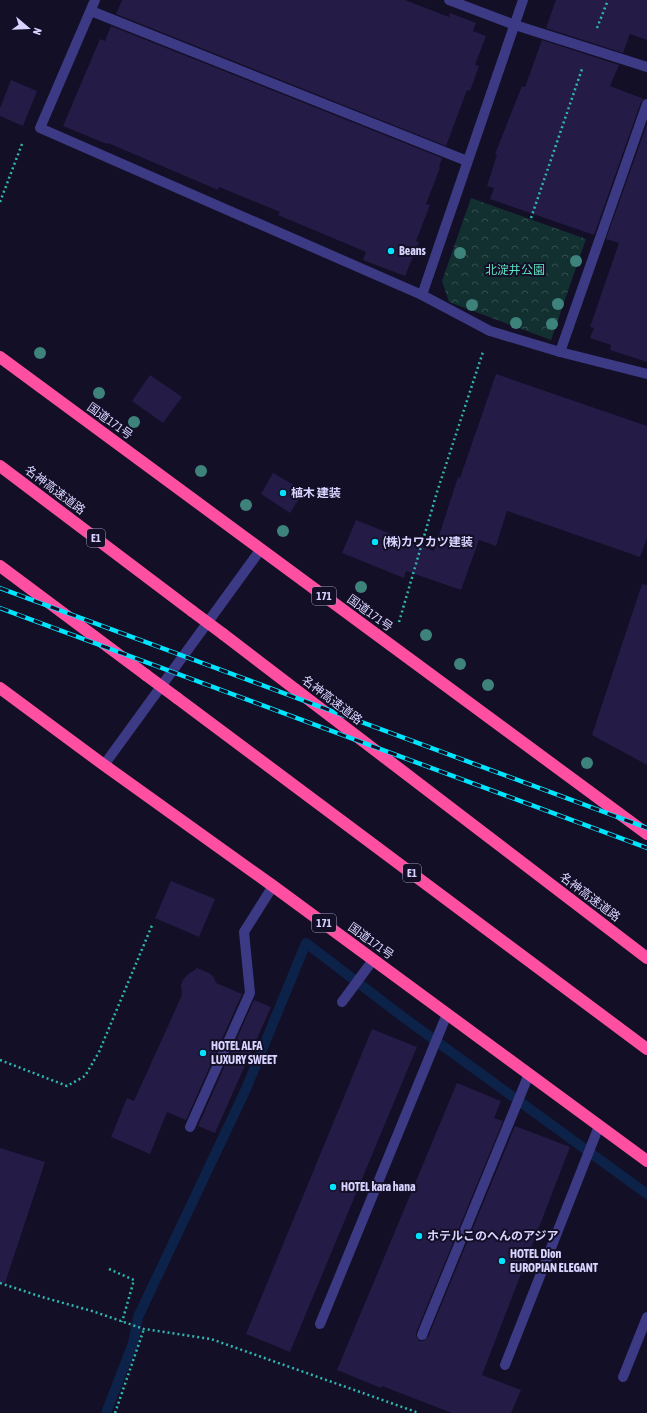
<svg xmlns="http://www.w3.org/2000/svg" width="647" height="1413" font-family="'Asap Condensed','Noto Sans JP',sans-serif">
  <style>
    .forest { fill: url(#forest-crowns) }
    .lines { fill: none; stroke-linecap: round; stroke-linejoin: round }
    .stream { stroke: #0c2248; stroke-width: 10 }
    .building { fill: #241b47 }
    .path { stroke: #2fb8b0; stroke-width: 2.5; stroke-dasharray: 2 3; stroke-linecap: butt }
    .minor { stroke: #3d3a85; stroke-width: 10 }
    .highway { stroke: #ff4fa3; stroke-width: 12 }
    .rail-casing { stroke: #00e5ff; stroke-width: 4.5 }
    .rail { stroke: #130f26; stroke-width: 3; stroke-dasharray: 9; stroke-linecap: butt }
    .highway-bridge { stroke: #ff4fa3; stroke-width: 12 }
    .tree { fill: #3d827b }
    .poi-dot { fill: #00e5ff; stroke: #130f26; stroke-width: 1.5 }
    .labels { text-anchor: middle; stroke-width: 4; stroke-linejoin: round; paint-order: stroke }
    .shield { fill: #130f26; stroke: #9e99be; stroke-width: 1 }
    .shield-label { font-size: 11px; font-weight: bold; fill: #d9d4ff }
    .poi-label { font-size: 12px; font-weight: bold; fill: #d9d4ff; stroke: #130f26; text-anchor: start }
    .park-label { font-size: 12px; fill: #5fe0c0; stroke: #130f26 }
    .street-label { font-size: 12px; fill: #d9d4ff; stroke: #130f26 }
  </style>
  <defs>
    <pattern id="forest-crowns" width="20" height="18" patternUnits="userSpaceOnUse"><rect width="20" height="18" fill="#12302f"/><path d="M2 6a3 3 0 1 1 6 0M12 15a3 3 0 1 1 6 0" fill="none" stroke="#344d4e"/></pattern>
  </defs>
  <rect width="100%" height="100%" fill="#130f26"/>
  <polygon class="forest" points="471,198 586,239 551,340 449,302 442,281"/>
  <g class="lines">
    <polyline class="stream" points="106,1413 133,1343 138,1317 246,1089 306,943 403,1017 647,1194"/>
  </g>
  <g class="building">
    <polygon points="122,0 405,0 449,17 450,13 476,23 473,31 486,36 475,65 479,66 470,91 467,90 446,146 116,14"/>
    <polygon points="556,0 647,0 647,40 630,34 623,53 546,28"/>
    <polygon points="111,26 442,158 439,167 440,168 426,204 430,205 416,241 419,242 405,276 363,260 366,252 278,215 280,212 219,187 218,190 108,143 107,144 63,126 100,39 105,41"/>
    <polygon points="542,40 619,65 610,86 644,99 641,102 594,235 490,199 494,188 487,186 497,155 495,154 522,86 525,87"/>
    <polygon points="11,80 37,91 23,126 0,116 0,108"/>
    <polygon points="647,124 647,362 610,350 611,345 590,338 594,328 590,327 619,243 606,239"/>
    <polygon points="496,374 647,426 647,538 640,557 507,511 496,546 479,540 461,590 406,571 404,578 342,553 356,520 434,551 458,477 460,478"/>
    <polygon points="150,375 182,397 163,423 132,401"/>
    <polygon points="273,473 304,491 290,513 261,494"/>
    <polygon points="642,584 647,585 647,765 592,735"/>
    <polygon points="171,881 215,899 199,937 155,918"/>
    <polygon points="197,968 209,973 214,977 216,983 242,994 186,1120 167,1112 150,1154 111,1137 127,1098 134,1101 182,995 181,985 183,980 187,975"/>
    <polygon points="254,1000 271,1007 215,1133 198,1126"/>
    <polygon points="372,1029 417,1047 290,1352 246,1334"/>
    <polygon points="457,1083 501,1101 494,1118 503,1121 416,1333 416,1336 419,1341 423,1341 428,1337 515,1126 570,1147 482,1375 521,1390 511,1413 452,1413 382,1386 381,1388 337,1370"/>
    <polygon points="0,1148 45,1162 5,1283 0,1282"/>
  </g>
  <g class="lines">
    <g class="path">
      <polyline points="597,28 608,0"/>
      <polyline points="0,202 22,144 23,142"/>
      <polyline points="531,218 582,69"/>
      <polyline points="399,622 437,492 483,352"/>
      <polyline points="0,1060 67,1086 85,1076 99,1052 153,923"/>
      <polyline points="109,1269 134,1280 122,1322"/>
      <polyline points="0,1283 42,1297 92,1311 144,1329 211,1339 419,1413"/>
      <polyline points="115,1413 144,1329"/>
    </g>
    <g class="minor">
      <polyline points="95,0 40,128 422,295 490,331 560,352 647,374"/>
      <polyline points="449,0 515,25 647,67"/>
      <polyline points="91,11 467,161"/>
      <polyline points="422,295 523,0"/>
      <polyline points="560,352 647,104"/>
      <polyline points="104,765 261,549"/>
      <polyline points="342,1002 373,960"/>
      <polyline points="190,1127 250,993 244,932 273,886"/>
      <polyline points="320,1324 447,1014"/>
      <polyline points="422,1335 529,1074"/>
      <polyline points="505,1365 599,1126"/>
      <polyline points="623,1377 647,1317"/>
    </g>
    <g class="highway">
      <polyline points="0,357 647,834"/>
      <polyline points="0,466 192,611"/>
      <polyline points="0,566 146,675"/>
      <polyline points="223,634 647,958"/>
      <polyline points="0,688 104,765 273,886 647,1161"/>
      <polyline points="177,698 647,1049"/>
    </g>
    <defs>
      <g id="rail">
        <polyline points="0,588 647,828"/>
        <polyline points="0,608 647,848"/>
      </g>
    </defs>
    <use href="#rail" class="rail-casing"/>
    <use href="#rail" class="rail"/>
    <g class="highway-bridge">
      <polyline points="192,611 223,634"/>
      <polyline points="146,675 177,698"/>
    </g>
  </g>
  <g class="tree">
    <circle cx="460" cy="253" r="6"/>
    <circle cx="576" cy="261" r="6"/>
    <circle cx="558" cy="304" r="6"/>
    <circle cx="472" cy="305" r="6"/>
    <circle cx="516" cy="323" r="6"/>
    <circle cx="552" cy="324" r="6"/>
    <circle cx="40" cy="353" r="6"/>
    <circle cx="99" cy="393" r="6"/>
    <circle cx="134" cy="422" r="6"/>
    <circle cx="201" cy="471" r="6"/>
    <circle cx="246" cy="505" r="6"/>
    <circle cx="283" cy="531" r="6"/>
    <circle cx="361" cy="587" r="6"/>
    <circle cx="426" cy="635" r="6"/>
    <circle cx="460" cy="664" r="6"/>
    <circle cx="488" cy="685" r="6"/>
    <circle cx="587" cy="763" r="6"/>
  </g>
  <g class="poi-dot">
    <circle cx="391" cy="251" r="4"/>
    <circle cx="283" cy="493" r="4"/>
    <circle cx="375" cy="542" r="4"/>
    <circle cx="203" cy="1053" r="4"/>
    <circle cx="333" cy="1187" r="4"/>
    <circle cx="419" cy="1236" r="4"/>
    <circle cx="502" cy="1261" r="4"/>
  </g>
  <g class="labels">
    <g class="shield">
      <rect x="87" y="529" width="18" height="18" rx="3"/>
      <rect x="312" y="587" width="24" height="18" rx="3"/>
      <rect x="403" y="864" width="18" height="18" rx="3"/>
      <rect x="312" y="914" width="24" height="18" rx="3"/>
    </g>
    <g class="shield-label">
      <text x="96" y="542">E1</text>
      <text x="324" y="600">171</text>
      <text x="412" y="877">E1</text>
      <text x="324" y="927">171</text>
    </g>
    <g class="poi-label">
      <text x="399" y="255">Beans</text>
      <text x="291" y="497">植木 建装</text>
      <text x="383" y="546">(株)カワカツ建装</text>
      <text x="211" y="1050">HOTEL ALFA<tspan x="211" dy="14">LUXURY SWEET</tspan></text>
      <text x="341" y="1191">HOTEL kara hana</text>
      <text x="427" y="1240">ホテルこのへんのアジア</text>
      <text x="510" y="1258">HOTEL Dion<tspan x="510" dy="14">EUROPIAN ELEGANT</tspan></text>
    </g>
    <g class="park-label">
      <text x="515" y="274">北淀井公園</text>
    </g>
    <g class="street-label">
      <text transform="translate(110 421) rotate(36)" y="4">国道171号</text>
      <text transform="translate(55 490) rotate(37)" y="4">名神高速道路</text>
      <text transform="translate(370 613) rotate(36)" y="4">国道171号</text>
      <text transform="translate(332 700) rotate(37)" y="4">名神高速道路</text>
      <text transform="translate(590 897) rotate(37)" y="4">名神高速道路</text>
      <text transform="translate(371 941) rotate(36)" y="4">国道171号</text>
    </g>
  </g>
  <g transform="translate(28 28) rotate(109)" stroke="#130f26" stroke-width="3" paint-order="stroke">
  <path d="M0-3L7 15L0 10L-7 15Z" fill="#d9d4ff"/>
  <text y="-6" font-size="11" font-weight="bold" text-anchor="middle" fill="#d9d4ff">N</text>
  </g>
</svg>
